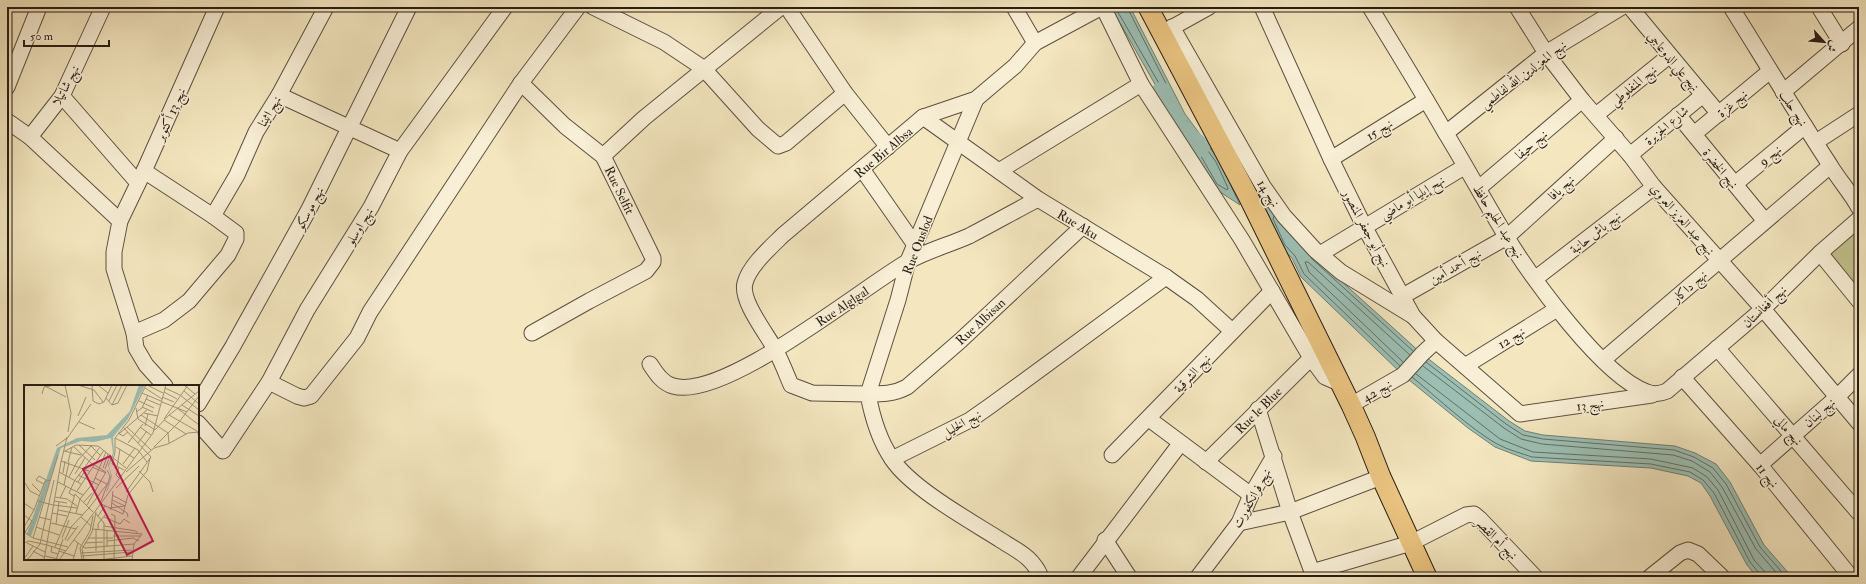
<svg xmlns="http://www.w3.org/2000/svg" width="1866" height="584" font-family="'IM FELL Double Pica',Amiri,serif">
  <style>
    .green { fill: #c2c38d; stroke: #757050 }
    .water { fill: #9cbfb4; stroke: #6e7e74 }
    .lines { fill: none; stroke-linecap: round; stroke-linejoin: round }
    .shore { stroke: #626e64; stroke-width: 1 }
    .river { stroke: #9cbfb4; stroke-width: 20 }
    .minor-casing { stroke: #5b503f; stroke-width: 17 }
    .major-casing { stroke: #281d14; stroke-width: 21 }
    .minor { stroke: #f8efd6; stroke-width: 15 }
    .major { stroke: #eac480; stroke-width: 19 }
    .labels { text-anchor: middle; stroke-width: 3; stroke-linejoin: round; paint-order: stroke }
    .street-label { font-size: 13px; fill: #281d14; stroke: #f8efd6 }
    .inset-road { fill: none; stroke: #a2967b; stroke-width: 1 }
    .view { fill: #c2185b; fill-opacity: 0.15; stroke: #c2185b; stroke-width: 2 }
    .inset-edge { fill: none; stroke: #281d14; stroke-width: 2 }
  </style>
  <rect width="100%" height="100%" fill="#f4e7c0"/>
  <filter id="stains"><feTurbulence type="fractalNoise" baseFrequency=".005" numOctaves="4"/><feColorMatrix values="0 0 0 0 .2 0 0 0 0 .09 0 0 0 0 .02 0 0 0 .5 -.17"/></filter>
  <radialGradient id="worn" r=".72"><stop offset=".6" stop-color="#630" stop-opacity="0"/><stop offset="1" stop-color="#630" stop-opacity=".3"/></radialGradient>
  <polygon class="green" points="1859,227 1859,295 1825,254"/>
  <g class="water">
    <polygon points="1111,7 1130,7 1185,114 1219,160 1240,205 1214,188"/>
    <polygon points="1252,183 1318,260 1422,354 1509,421 1525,431 1543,435 1675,446 1695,453 1716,464 1730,482 1764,545 1792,577 1757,577 1747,565 1710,496 1701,483 1688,476 1651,468 1531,461 1495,447 1468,428 1403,375 1301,277 1292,258 1281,248"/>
  </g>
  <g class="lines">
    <g class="shore">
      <polyline points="1115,7 1217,184 1227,190 1228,188 1216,162 1182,115 1127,7"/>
      <polyline points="1274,216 1273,219 1285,245 1295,256 1304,274 1400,366"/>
      <polyline points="1311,258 1413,351"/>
      <polyline points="1403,362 1309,272 1305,262 1308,262 1410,355"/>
      <polyline points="1426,362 1506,424 1523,435 1543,439 1674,450 1694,457 1713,468 1726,484 1760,547 1786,577"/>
      <polyline points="1423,366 1504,428 1521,439 1542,444 1673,455 1692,461 1710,472 1722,487 1756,549 1780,577"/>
      <polyline points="1416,374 1500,439 1533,452 1651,459 1693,468 1707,477 1718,490 1754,560 1764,571 1765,577"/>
      <path d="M 1412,377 C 1439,399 1468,427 1497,444 C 1508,450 1521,453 1532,457 L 1651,464 L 1690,472 L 1703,480 L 1714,493 L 1750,562 L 1759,573 L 1760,577"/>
    </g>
    <polyline class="river" points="1161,92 1179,128 1200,147"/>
    <defs>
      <g id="minor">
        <polyline points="593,7 664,42 703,68 758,129 778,146 786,143 845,93"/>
        <polyline points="787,7 845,93 888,147"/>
        <polyline points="1014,7 1035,43"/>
        <polyline points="1103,7 1141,84 1242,240 1311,358 1325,377 1341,384"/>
        <polyline points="1262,7 1331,159 1364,226 1413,316 1436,341 1520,414 1652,395"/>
        <path d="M 1370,7 C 1395,48 1421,90 1445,132 C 1466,166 1485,202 1506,236 C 1531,277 1603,377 1647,392 C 1654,395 1660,394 1667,391 L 1763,309 L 1820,253 L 1859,219"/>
        <polyline points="1517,7 1546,53 1582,100 1630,155 1654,187 1763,309 1859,423"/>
        <polyline points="1630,7 1719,114"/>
        <path d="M 1731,7 C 1764,60 1796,113 1830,165 C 1839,180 1851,193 1859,208"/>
        <polyline points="1819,7 1842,44"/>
        <polyline points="1172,27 1263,186 1284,216 1315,250 1341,272 1413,316"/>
        <polyline points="1164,32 1209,7"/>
        <polyline points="521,83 565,126 603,156"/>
        <polyline points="7,87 39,7"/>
        <polyline points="1783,92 1859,28"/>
        <polyline points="279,95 400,151"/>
        <polyline points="62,96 138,183"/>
        <path d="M 976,99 L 908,261 L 898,300 L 868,394 C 882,394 894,394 907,387 L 960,341 L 1083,226"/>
        <polyline points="1596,115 1669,56"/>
        <polyline points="1678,115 1765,221"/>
        <polyline points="923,117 1038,199 1166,277 1197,299 1232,331"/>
        <polyline points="7,121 30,137 120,221"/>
        <polyline points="1446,133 1546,53 1622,7"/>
        <polyline points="1694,134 1770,71"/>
        <polyline points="30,137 62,96 103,7"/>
        <polyline points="1816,142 1859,114"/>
        <polyline points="1630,155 1703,95"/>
        <polyline points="1331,159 1426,100"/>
        <polyline points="862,169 915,245"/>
        <polyline points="999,171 1141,84"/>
        <polyline points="1735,184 1805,126"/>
        <polyline points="1479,188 1582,100"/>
        <polyline points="213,216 237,175 256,132 279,95 326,7"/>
        <polyline points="1820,253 1859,301"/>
        <polyline points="1320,254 1464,167"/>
        <polyline points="1536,278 1654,187"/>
        <polyline points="1403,296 1507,237 1616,138"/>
        <polyline points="134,333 164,320 189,301 228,255 236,239 236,233 213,216 144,171"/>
        <polyline points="532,333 589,301 646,271 653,262 653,258 603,156 644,118 781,7"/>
        <polyline points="1717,348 1859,513"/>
        <polyline points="1603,360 1830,166"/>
        <path d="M 650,364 C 656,373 662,383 673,386 C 724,401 860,289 907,262 C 926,251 949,245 969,236 C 992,224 1015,211 1038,199"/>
        <polyline points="1465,366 1557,309"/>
        <polyline points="1682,377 1760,465 1851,577"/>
        <polyline points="269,382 297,396 304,398 311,396 357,338 370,312 521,83 578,7"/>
        <polyline points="165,386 146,365 136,348 134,333 114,269 114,252 120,221 144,171 217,7"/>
        <polyline points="198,404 233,346 308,211 409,7"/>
        <polyline points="1351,405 1403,375 1422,354 1436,341"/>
        <polyline points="1258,409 1290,512 1314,577"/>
        <polyline points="1149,419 1251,495"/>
        <polyline points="198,423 223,451 269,382 307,310 371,207 400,151 505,7"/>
        <polyline points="1112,455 1272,291"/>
        <polyline points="892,459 970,420 990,406 1166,277"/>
        <polyline points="1206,462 1311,358"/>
        <polyline points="1760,465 1837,397 1859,375"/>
        <polyline points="1239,523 1290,512 1381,477"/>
        <polyline points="1105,540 1129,577"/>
        <polyline points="1312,572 1411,543 1466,515 1474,514 1480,519 1535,577"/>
        <path d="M 1041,577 C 1032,556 1017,551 999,539 C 969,520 911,488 892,459 C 879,440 872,416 868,394 L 812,393 L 791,385 C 786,373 781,360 775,349 C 766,333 740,300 745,283 C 749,266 771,247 783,235 L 923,117 L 976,99 L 1015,66 L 1035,43 L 1102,7"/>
        <polyline points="1079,577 1180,444"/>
        <polyline points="1198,577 1239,523 1251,495 1274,456"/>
        <polyline points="1650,577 1680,553 1688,550 1698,554 1722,577"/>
      </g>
      <polyline id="major" points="1148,7 1248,196 1351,405 1365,436 1381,477 1427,577"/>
    </defs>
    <use href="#minor" class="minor-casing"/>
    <use href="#major" class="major-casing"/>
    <use href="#minor" class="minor"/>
    <use href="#major" class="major"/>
  </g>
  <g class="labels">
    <g class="street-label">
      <text transform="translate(1674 61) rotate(50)" y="5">نهج علي الدوعاجي</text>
      <text transform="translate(1523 74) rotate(-37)" y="5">نهج المعز لدين الله لفاطمي</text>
      <text transform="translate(65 85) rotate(-61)" y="5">نهج شاتيلا</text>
      <text transform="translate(1633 85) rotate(-39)" y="5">نهج المنفلوطي</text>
      <text transform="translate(1732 103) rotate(-40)" y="5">نهج غزة</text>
      <text transform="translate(1794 108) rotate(57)" y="5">نهج حلب</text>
      <text transform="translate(269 111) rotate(-59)" y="5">نهج اثينا</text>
      <text transform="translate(170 114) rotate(-66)" y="5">نهج 13 أكتوبر</text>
      <text transform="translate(1666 125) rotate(-40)" y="5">شارع الجزيرة</text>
      <text transform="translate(1379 129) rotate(-32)" y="5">نهج 15</text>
      <text transform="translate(1531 144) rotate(-40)" y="5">نهج حيفا</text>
      <text transform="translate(883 152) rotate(-40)" y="5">Rue Bir Albsa</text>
      <text transform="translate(1770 155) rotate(-40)" y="5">نهج 9</text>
      <text transform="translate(1721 168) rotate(51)" y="5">نهج الخضرة</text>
      <text transform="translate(1561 187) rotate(-42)" y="5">نهج يافا</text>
      <text transform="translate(620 190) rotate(64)" y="5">Rue Selfit</text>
      <text transform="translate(1269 193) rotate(57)" y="5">نهج 14</text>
      <text transform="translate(1412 197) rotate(-31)" y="5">نهح إيليا أبو ماضي</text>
      <text transform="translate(309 208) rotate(-62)" y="5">نهج موسكو</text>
      <text transform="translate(1683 219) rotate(49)" y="5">نهج عبد العزيز العروي</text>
      <text transform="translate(1499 221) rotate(58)" y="5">نهج عبد الحليم حافظ</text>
      <text transform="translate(1078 224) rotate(31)" y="5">Rue Aku</text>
      <text transform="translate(359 226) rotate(-59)" y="5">نهج اوسلو</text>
      <text transform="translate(1367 228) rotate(62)" y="5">نهج أبو جعفر المنصور</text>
      <text transform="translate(1595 232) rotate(-38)" y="5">نهج باش حانبة</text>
      <text transform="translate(917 245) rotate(-69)" y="5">Rue Ouslod</text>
      <text transform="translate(1455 266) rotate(-30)" y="5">نهج أحمد أمين</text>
      <text transform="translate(1689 286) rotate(-41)" y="5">نهج داكار</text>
      <text transform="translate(842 306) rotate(-34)" y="5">Rue Alglgal</text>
      <text transform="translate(1764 306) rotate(-43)" y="5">نهج أفغانستان</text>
      <text transform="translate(980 321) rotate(-43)" y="5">Rue Albisan</text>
      <text transform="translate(1511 337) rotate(-32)" y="5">نهج 12</text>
      <text transform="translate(1192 373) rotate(-47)" y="5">نهج الشرقية</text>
      <text transform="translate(1377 390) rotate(-30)" y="5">نهج 42</text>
      <text transform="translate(1590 404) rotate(-8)" y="5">نهج 13</text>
      <text transform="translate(1258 410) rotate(-45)" y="5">Rue le Blue</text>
      <text transform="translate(1819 412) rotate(-41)" y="5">نهج لبنان</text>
      <text transform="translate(961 423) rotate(-29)" y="5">نهج الخليل</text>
      <text transform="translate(1789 430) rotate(49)" y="5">نهج مالي</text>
      <text transform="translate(1768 475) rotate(51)" y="5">نهج 11</text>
      <text transform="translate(1251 498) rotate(-61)" y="5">نهج فرانكفورت</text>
      <text transform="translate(1497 538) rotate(45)" y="5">نهج أم القصر</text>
    </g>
  </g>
  <g transform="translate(24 385)">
    <rect width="175" height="175" fill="#f4e7c0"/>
    <path d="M 115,0 L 121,0 L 104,34 L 89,52 L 90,68 L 85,81 L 88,91 L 84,105 L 82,108 L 87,90 L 84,80 L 89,68 L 87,53 L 70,57 L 57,56 L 37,63 L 13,135 L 7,151 L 3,149 L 33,63 L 53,53 L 83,50 L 106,26 Z" fill="#9cbfb4"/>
    <path class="inset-road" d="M 19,0 L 42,12M 41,0 L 47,28 L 44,47M 54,0 L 70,5 L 79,17M 68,0 L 69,16M 74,0 L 84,8M 123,0 L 139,8M 160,0 L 171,9M 121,3 L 138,14M 141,3 L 156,10 L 175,25M 160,6 L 175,19M 140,7 L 153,14M 118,8 L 137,16M 18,9 L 20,2 L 31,0M 138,12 L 150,17M 82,13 L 88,20 L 94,18 L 103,0M 122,14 L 136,20M 69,16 L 75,19 L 80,17 L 88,0M 85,16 L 93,0M 115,16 L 130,23M 138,17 L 163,27M 88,20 L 98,0M 158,20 L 175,31M 118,22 L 129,27M 112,23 L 114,34 L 131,45 L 144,31 L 175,6M 153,23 L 175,40M 112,27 L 118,23 L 124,10M 120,28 L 134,31M 117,30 L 144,48 L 145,58M 145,30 L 173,46 L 175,51M 54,31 L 62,12M 140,34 L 164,0M 140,35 L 162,49M 55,37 L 71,44M 121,41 L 124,29M 99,42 L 127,72 L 102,107M 103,42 L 127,65M 116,42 L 127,50M 94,48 L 99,51 L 104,47M 95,49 L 124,24M 91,53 L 114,65 L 123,77M 42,55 L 67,19M 104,58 L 119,39M 114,58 L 123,46M 55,60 L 71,75M 32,61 L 43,53M 49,61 L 69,80M 67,61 L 76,70M 92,62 L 110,73M 130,62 L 155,37 L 175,11M 40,66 L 57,70M 41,66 L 52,60 L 74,61 L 102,83M 37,76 L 65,86M 44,77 L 48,62M 99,79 L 111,63M 68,82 L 82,88M 93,82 L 96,64M 95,82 L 92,90 L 96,94M 79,83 L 84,69M 81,84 L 86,71M 100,85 L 88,79 L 91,67 L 91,53 L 105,35 L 122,0M 115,86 L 126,97 L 129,107M 35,87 L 57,99M 102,87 L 130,63 L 144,59 L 164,48 L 175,47M 39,88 L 41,76M 51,89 L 61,73M 54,90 L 75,100M 45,92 L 54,75 L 68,60M 71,93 L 83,99M 34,97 L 59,110M 54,97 L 62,84M 1,98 L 6,106 L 16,111M 8,99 L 17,108M 20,99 L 12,95 L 15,91 L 22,95M 40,100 L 45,77M 92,103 L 115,81M 53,106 L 80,65M 88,110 L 103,118M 50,111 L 45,108 L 51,95 L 76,62M 31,112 L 43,114 L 53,121M 36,113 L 42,101M 88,115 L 101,121M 14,116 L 29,120M 30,116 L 43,118M 77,116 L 84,98M 60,117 L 68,108M 0,118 L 10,125M 88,118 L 103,128 L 104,132M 77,119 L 99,129 L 104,110 L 123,86 L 126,73M 30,120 L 53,123M 63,120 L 82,87 L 69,79M 65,123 L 84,98 L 86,91 L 83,85M 85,123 L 101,121M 34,125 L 59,130M 87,125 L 89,106M 46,126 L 51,109 L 69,127M 28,128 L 43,131M 52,128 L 56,114 L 69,98 L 82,67M 72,129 L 80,138 L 80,175M 87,129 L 91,131 L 90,175M 0,130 L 8,136 L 0,149M 74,131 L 81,121M 15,132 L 27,135M 57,132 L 67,141M 80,132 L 96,139 L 100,134 L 106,138M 27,138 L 52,144M 32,139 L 35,117M 80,141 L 112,146 L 114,149M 0,142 L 10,125 L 21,96 L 27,95M 12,142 L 35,150M 47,142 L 65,123M 69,144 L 118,149 L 110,159 L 108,175M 74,144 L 74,139 L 81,130M 83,145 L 83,161M 0,147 L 9,153 L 44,162M 89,151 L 117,151M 9,153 L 34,70M 38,153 L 45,135M 64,153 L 89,153M 41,155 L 47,142M 50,155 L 61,163 L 110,159M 43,156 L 54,141M 83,156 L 109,153 L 115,156M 0,158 L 5,156 L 23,160M 3,158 L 21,167M 61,158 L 79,157M 23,160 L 42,166M 28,161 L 27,167 L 34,169M 31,162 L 46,126M 9,166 L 20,172M 35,166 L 50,171M 72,166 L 72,144M 57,168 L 108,165M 21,171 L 34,174M 58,171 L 108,167M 0,174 L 9,161M 4,174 L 16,159 L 30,95M 20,175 L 37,77 L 43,52M 32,175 L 39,154M 35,175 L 129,48 L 142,0M 49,175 L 54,158M 58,175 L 56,163 L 66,146 L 69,131M 60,175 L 58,164 L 68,147 L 72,127M 74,175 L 108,171"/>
    <path class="view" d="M 86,71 L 129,156 L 103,170 L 59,84 Z"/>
    <rect width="175" height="175" class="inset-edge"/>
  </g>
  <rect width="1866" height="584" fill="none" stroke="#f4e7c0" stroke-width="24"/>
  <rect x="8" y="8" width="1850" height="568" fill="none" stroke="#281d14" stroke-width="2"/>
  <rect x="12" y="12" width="1842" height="560" fill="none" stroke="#281d14"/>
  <g transform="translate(1824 42) rotate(117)" stroke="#f8efd6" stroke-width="3" paint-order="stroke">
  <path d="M0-3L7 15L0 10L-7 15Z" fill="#281d14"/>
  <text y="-6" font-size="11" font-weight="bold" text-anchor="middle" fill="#281d14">ش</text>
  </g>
  <path d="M24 40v6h85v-6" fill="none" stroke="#281d14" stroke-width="2"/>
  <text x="30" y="40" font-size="12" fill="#281d14" stroke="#f8efd6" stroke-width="3" paint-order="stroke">50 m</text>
  <rect width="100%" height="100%" filter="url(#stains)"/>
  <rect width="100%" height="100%" fill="url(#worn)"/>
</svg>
